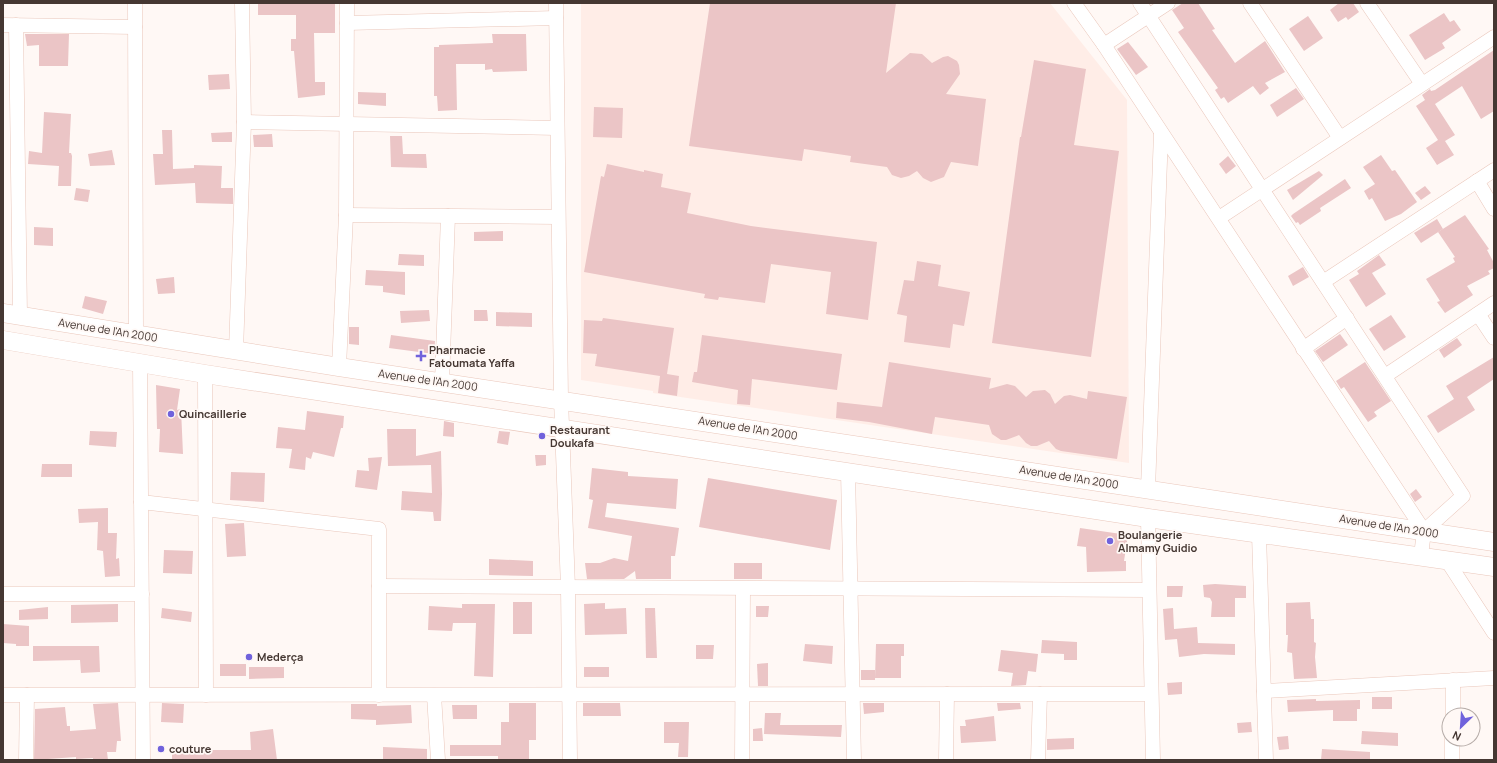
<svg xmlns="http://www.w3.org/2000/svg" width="1497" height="763" font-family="Manrope,sans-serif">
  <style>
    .built { fill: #ffede7 }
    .building { fill: #ebc5c6 }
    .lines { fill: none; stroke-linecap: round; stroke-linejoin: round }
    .minor-casing { stroke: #eac7bb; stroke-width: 15 }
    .major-casing { stroke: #eac7bb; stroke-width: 19 }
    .minor { stroke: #fff; stroke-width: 14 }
    .major { stroke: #fff; stroke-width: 18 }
    .poi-dot { fill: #7062dc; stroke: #fff8f5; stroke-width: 1.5 }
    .labels { text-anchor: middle; stroke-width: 3.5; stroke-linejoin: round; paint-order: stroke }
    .street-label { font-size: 11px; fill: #453732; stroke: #fff8f5 }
    .poi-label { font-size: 11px; font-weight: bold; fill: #453732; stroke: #fff8f5; text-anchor: start }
  </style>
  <rect width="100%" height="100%" fill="#fff8f5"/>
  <polygon class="built" points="581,3 1050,3 1127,100 1129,463 653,393 653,391 581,380"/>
  <g class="building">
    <polygon points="258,3 335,3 335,33 314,33 315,82 325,82 325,95 298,98 294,51 291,51 291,39 296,39 296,15 258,15"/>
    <polygon points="710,3 896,3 886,73 910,53 922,54 932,63 943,57 948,56 957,61 959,65 960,74 946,94 986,99 978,166 951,162 944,177 931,182 923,178 917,171 909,176 901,178 892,175 887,167 850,162 851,156 804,149 802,161 689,146"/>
    <polygon points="1183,3 1198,3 1215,29 1212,30 1235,63 1265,41 1285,72 1265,83 1269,88 1260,95 1253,86 1228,103 1224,97 1221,99 1215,90 1218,88 1178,32 1184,28 1172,10"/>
    <polygon points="1339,3 1353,3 1359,12 1348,20 1346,17 1338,22 1330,10"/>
    <polygon points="1444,13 1450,22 1454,20 1461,30 1442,43 1445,48 1425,60 1409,35"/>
    <polygon points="1308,16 1323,38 1304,51 1289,29"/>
    <polygon points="25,34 69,34 68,66 39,66 39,45 27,46"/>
    <polygon points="492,34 526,34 527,71 493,72 492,69 485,70 485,64 456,64 457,110 438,111 437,96 434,96 434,47 439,47 439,45 493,43"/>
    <polygon points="1128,42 1148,67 1136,75 1117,49"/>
    <polygon points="1494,50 1494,111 1481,119 1462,86 1435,104 1455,135 1445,141 1454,155 1437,165 1426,148 1438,140 1416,106 1425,100 1422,95 1430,89 1431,91 1435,90"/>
    <polygon points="1034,60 1086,69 1074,145 1119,151 1091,357 992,343 1020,137 1021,137"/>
    <polygon points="229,74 230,89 209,90 208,75"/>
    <polygon points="1296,88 1304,99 1277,117 1270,105"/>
    <polygon points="358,92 386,93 386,106 358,104"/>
    <polygon points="594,107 623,108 622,138 593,137"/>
    <polygon points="44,112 71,114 69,153 71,153 72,156 71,186 58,186 59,166 28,164 29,151 42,153"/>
    <polygon points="162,130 172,130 173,169 194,168 194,165 222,166 221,188 233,188 233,204 196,203 195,183 155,185 153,154 163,154"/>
    <polygon points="232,132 232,142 212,142 211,133"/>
    <polygon points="272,134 273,147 254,147 253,135"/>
    <polygon points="390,136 402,136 403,154 426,154 427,168 391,167"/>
    <polygon points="112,150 115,165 90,166 88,154"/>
    <polygon points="1381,155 1392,171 1395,170 1417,202 1401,214 1385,221 1372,198 1369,200 1364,191 1375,184 1363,167"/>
    <polygon points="1228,156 1236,166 1226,174 1219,164"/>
    <polygon points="607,164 644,172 644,170 663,174 661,187 691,193 687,213 751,226 877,242 868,320 826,314 831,272 771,264 765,303 719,297 718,300 704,298 705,294 584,272 601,176 604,177"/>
    <polygon points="1319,171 1323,175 1293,200 1287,190"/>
    <polygon points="1345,179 1351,188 1320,208 1321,211 1300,225 1298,222 1296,223 1291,216 1293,214"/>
    <polygon points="1425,186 1431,193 1421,200 1415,193"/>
    <polygon points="76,188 90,190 88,202 74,200"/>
    <polygon points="1465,215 1489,249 1487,250 1494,263 1494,268 1488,271 1490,274 1467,286 1473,295 1445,313 1437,302 1440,301 1426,279 1455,262 1453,258 1455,257 1438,232"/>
    <polygon points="1437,219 1443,229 1421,243 1414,233"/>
    <polygon points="34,227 53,228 53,246 34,245"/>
    <polygon points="503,231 503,241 474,241 474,232"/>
    <polygon points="399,254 424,255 424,266 398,265"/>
    <polygon points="1379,255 1386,265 1372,273 1386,294 1366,307 1349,280 1359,274 1357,271"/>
    <polygon points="917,261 941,265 938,286 970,292 964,326 953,324 950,348 904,342 907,316 897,314 904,280 914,281"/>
    <polygon points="1303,267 1309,277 1293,286 1288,276"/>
    <polygon points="366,270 405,272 405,295 383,292 383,286 365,285"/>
    <polygon points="174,277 175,293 158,294 156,279"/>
    <polygon points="85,296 107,301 103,314 82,308"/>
    <polygon points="429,310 430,321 401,323 400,311"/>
    <polygon points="474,310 487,310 488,321 474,321"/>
    <polygon points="496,312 532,313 532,327 496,326"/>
    <polygon points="1391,315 1406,337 1384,351 1369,329"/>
    <polygon points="603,318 674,328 667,374 679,376 677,396 658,393 660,376 595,366 597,354 583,353 584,320 602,321"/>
    <polygon points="349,327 359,327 359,345 349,344"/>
    <polygon points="1340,334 1348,345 1323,362 1315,351"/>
    <polygon points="391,335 435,341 434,354 389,348"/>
    <polygon points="702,335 842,354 837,390 752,379 750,405 737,404 738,390 692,382 694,372 697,372"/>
    <polygon points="1457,338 1462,345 1444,358 1439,350"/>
    <polygon points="1494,357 1494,379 1467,397 1475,410 1438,433 1427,416 1454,399 1446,386"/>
    <polygon points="889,362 991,378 989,389 1007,384 1015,386 1026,397 1033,391 1045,390 1050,394 1055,404 1064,396 1070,395 1087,399 1088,391 1127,397 1117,459 1061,451 1056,449 1049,441 1037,446 1031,446 1026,443 1019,435 1006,440 1001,440 992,434 989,425 935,417 932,434 869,422 836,418 837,402 882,407"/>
    <polygon points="1365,362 1391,401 1374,412 1377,416 1368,422 1344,387 1341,389 1336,381"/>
    <polygon points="156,385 180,389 177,410 181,409 183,454 159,452 160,429 157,429"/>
    <polygon points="307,411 344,416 343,428 341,428 334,457 313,452 311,459 306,457 305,470 289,468 292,449 276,448 278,427 305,430"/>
    <polygon points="444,421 454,423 454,437 443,436"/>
    <polygon points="387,429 416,429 416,456 441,451 442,494 441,521 434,521 433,512 401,510 402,491 432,493 431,465 388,466"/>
    <polygon points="90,431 117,432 116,447 89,445"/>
    <polygon points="499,431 510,432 508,445 497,443"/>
    <polygon points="535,455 546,455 546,465 536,466"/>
    <polygon points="382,457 377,490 355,487 357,470 369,471 368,458"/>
    <polygon points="42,464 72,464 72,477 41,477"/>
    <polygon points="592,468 628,472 628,476 678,479 676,509 607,503 605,517 679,528 675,556 671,556 671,579 636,579 635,571 624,579 587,579 585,563 600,563 614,558 628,561 632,536 588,528 593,500 589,499"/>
    <polygon points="231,472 265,473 264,502 230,500"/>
    <polygon points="708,478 837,500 830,550 699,527"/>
    <polygon points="1416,489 1422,497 1415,502 1410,494"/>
    <polygon points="108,508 108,533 117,533 116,559 119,558 120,576 105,577 103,551 97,550 98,522 79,523 78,509"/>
    <polygon points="244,523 246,556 227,557 225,524"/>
    <polygon points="1080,528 1128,535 1124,561 1126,561 1126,571 1087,572 1086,547 1077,546"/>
    <polygon points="164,550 193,551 192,574 163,573"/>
    <polygon points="489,559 533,561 533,576 489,575"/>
    <rect x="734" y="563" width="28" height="16"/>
    <polygon points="1215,584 1246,586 1246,598 1235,598 1235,617 1211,617 1212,602 1210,598 1204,597 1203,585"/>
    <polygon points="1167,586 1183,586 1182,597 1167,597"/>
    <rect x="513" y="602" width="19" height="32"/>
    <polygon points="1310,602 1311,619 1314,619 1314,642 1316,643 1315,657 1317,678 1294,679 1292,653 1287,652 1288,635 1286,635 1286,603"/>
    <polygon points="605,603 605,609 626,608 627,634 585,635 584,604"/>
    <polygon points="118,604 118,622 71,623 71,605"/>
    <polygon points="462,604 495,604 493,677 474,676 476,623 453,623 452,631 428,630 429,606 462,608"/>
    <polygon points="756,606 769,606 768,617 756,617"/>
    <polygon points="48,607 48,619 19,620 19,610"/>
    <polygon points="162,608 192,612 191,622 161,618"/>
    <polygon points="645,608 655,608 657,658 646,658"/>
    <polygon points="1173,608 1174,629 1197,627 1198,643 1235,644 1235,655 1204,654 1179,657 1177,639 1165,640 1163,609"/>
    <polygon points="3,624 29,626 29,646 16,646 16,644 3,643"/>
    <polygon points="1042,640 1077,642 1077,660 1064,660 1064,654 1041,653"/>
    <polygon points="805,644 833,646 832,664 803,661"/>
    <polygon points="876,644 904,644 904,656 901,656 901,678 875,678"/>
    <polygon points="696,645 714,645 713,659 696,659"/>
    <polygon points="33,646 99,646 100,672 81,673 80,660 33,661"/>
    <polygon points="1001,650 1038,654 1036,672 1028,671 1026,685 1011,686 1013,673 998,671"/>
    <polygon points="768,663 768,686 758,686 757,664"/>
    <rect x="220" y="664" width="26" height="12"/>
    <polygon points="249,667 284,667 284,678 249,679"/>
    <rect x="584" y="667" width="25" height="10"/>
    <rect x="861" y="670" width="14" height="10"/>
    <polygon points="1182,682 1182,694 1168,695 1167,683"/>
    <rect x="1372" y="697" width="20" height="12"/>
    <polygon points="1316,699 1316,701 1360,700 1360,709 1357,709 1357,721 1333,721 1333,710 1288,712 1287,700"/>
    <polygon points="118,703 121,741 117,741 116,752 107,752 108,760 93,760 93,758 76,759 76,757 34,760 35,709 65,707 67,726 70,726 70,731 96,729 93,704"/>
    <polygon points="162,703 184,704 183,723 161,722"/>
    <polygon points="509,703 536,703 536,740 529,740 529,760 498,760 498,756 450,756 450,745 501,745 501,722 509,722"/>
    <polygon points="583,703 620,703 621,716 583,716"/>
    <polygon points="863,703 884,703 884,712 864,714"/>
    <polygon points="997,703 1020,703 1021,709 998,711"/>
    <polygon points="351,704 377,704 377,706 411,705 412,723 376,725 376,720 351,719"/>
    <polygon points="452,705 477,705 477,719 453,719"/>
    <polygon points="765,713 781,713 780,725 842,725 841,737 764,734"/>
    <polygon points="994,716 996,741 961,743 960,726 966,726 965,720"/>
    <polygon points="664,722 689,722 688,757 678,757 679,743 664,743"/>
    <polygon points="1251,722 1252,732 1238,733 1237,723"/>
    <polygon points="762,728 763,741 753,741 753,729"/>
    <polygon points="273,729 277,760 172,760 172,750 251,750 250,732"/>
    <polygon points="1362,731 1398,733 1398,746 1361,744"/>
    <polygon points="1288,736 1289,749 1279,750 1277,737"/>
    <polygon points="1074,738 1074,749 1047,750 1047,739"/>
    <polygon points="383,747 427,749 427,760 383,760"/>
    <polygon points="1322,749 1370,752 1370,760 1321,760"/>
  </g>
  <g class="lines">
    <defs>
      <g id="minor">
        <polyline points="135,3 136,334"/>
        <polyline points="556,3 561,399 568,588 570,760"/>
        <polyline points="1074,3 1104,45 1424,531 1421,556"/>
        <polyline points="1140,3 1463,496 1424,531"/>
        <polyline points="1250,3 1340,138"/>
        <polyline points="1367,3 1422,84"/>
        <polyline points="347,23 556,18"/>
        <polyline points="3,25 135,27"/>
        <polyline points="16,25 20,315"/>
        <polyline points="1104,45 1168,3"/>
        <polyline points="244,122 557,128"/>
        <polyline points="1477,181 1494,209"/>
        <polyline points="346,215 558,217"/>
        <polyline points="1219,218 1494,37"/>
        <polyline points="1323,282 1494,170"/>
        <polyline points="1478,314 1494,338"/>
        <polyline points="1303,349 1347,318"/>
        <polyline points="236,351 244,122 242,3"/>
        <polyline points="140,362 143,760"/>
        <polyline points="339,367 346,215 347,3"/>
        <polyline points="205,374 206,695"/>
        <polyline points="1385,376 1494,303"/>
        <polyline points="442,382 448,216"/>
        <polyline points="848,471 854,760"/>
        <polyline points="1148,489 1161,133"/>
        <polyline points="141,502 379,529 379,695"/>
        <polyline points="1148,518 1153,760"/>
        <polyline points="1259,534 1266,760"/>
        <polyline points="1446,559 1494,633"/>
        <polyline points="379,586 1149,590"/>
        <polyline points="3,594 142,594"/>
        <polyline points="1264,691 1494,678"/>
        <polyline points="3,695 1151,694"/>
        <polyline points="434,695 438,760"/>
        <polyline points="1453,715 1453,680"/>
        <polyline points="26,760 27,695"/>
        <polyline points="742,760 743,589"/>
        <polyline points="946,760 947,694"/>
        <polyline points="1038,760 1040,694"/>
        <polyline points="1452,760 1452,739"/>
      </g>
      <g id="major">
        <polyline points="3,313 339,367 1494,542"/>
        <polyline points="3,340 205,374 1148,518 1494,567"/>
      </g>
    </defs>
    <use href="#minor" class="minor-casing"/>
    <use href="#major" class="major-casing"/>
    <use href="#minor" class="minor"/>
    <use href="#major" class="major"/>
  </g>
  <g class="poi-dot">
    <path d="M419 350h4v4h4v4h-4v4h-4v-4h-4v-4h4z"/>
    <circle cx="171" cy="414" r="4"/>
    <circle cx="542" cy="436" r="4"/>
    <circle cx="1110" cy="541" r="4"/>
    <circle cx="249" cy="657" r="4"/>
    <circle cx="161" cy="749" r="4"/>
  </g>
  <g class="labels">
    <g class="street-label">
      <text transform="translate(108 330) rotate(9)" y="4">Avenue de l'An 2000</text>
      <text transform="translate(428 380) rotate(8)" y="4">Avenue de l'An 2000</text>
      <text transform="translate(748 428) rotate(9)" y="4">Avenue de l'An 2000</text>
      <text transform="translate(1069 477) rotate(9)" y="4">Avenue de l'An 2000</text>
      <text transform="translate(1389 526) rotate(9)" y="4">Avenue de l'An 2000</text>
    </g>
    <g class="poi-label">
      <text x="429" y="354">Pharmacie<tspan x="429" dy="13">Fatoumata Yaffa</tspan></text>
      <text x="179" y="418">Quincaillerie</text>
      <text x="550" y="434">Restaurant<tspan x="550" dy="13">Doukafa</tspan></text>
      <text x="1118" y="539">Boulangerie<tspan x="1118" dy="13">Almamy Guidio</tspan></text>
      <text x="257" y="661">Mederça</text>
      <text x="169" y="753">couture</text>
    </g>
  </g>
  <rect width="1497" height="763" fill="none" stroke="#453732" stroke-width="8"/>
  <g transform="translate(1461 727) rotate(205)"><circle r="19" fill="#fff8f5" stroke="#b5aba7"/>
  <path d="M0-3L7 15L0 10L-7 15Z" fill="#7062dc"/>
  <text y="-6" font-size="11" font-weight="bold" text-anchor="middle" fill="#453732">N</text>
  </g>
</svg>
